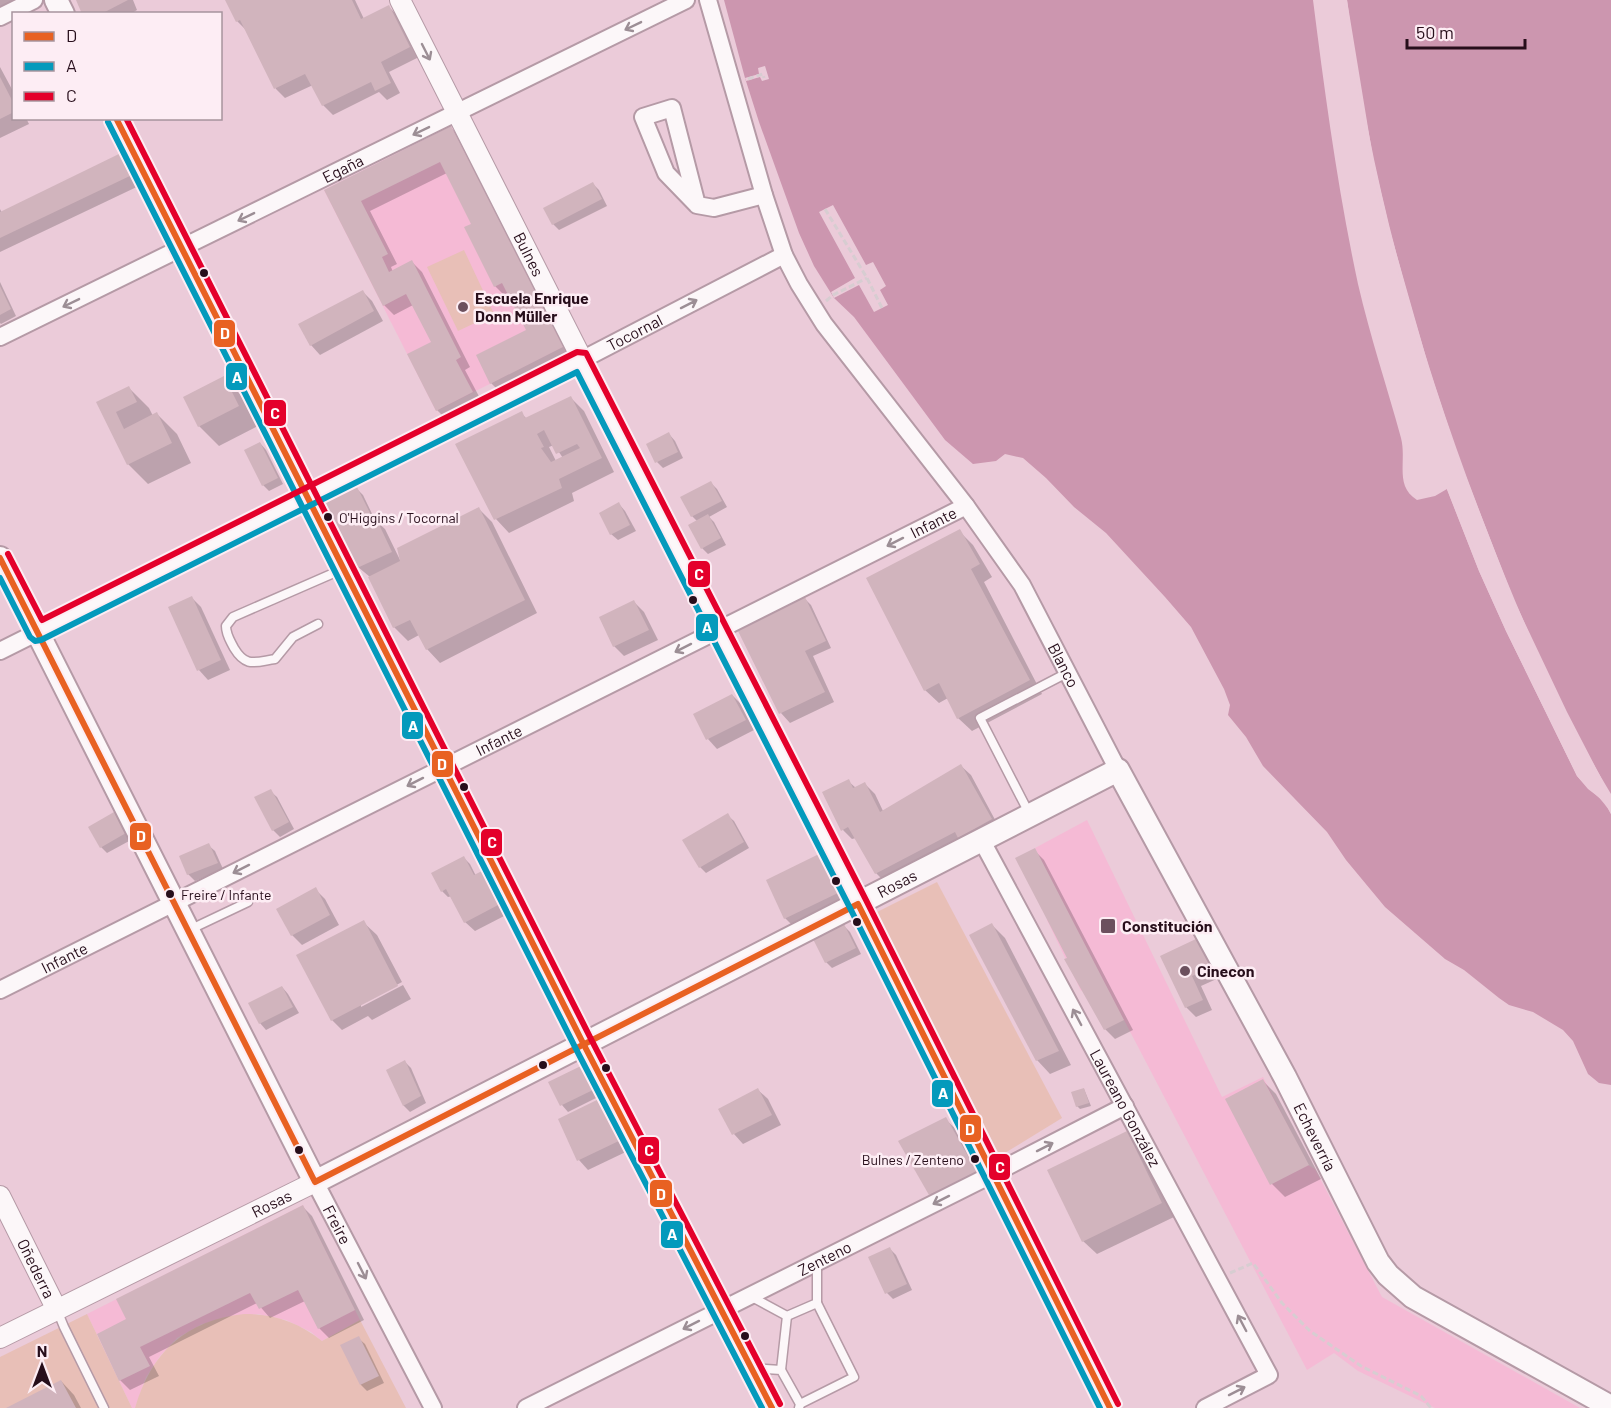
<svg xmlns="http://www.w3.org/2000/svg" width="1611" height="1408" font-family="Barlow,sans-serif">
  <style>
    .built { fill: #f5bad5 }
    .green { fill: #e8bfb7 }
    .water { fill: #cc96af }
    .pier { fill: #ebcbd9 }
    .shadow { fill: #0003; fill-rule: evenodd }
    .building { fill: #d1b4bd; fill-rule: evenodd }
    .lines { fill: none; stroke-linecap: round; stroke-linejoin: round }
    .service-casing { stroke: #b59aa6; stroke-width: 11 }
    .minor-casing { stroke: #b59aa6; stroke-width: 20 }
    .tertiary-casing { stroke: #b59aa6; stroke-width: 22 }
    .secondary-casing { stroke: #b59aa6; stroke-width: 26 }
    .path { stroke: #d7cdd1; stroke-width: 3; stroke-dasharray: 6 3; stroke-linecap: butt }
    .service { stroke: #fcf7f9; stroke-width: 8 }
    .minor { stroke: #fcf7f9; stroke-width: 16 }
    .tertiary { stroke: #fcf7f9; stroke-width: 20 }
    .secondary { stroke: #fcf7f9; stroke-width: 22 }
    .bus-1-casing { stroke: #fdedf4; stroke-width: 10 }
    .bus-2-casing { stroke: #fdedf4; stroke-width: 10 }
    .bus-3-casing { stroke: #fdedf4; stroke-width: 10 }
    .bus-1 { stroke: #e86122; stroke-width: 6 }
    .bus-2 { stroke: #049abc; stroke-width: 6 }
    .bus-3 { stroke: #e4002b; stroke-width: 6 }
    .oneway { stroke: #9c8e95 }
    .bus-dot { fill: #270e1b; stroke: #fdedf4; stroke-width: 2 }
    .poi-dot { fill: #6c505e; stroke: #fdedf4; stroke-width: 2 }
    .labels { text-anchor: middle; stroke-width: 5; stroke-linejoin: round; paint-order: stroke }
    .bus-label { font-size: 14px; fill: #270e1b; stroke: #fdedf4; text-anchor: start }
    .street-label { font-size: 16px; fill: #270e1b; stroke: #fdedf4 }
    .poi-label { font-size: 16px; font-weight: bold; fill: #270e1b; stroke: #fdedf4; text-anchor: start }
    .line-badge { stroke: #fdedf4; stroke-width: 2 }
    .badge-label { font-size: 16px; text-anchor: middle; font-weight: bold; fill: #fff }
  </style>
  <rect width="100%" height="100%" fill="#ebcbd9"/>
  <g class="built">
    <polygon points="451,126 563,347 436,411 324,190"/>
    <polygon points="1087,820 1222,1097 1263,1077 1308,1165 1315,1169 1382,1297 1580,1408 1435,1408 1358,1371 1334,1353 1307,1370 1124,1020 1083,990 1081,991 1047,920 1066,909 1035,848"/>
    <polygon points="303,1205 360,1320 322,1341 311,1332 286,1320 258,1314 202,1324 177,1338 160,1356 146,1377 135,1408 132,1408 87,1314"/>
  </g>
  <g class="green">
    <polygon points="464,250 494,314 458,331 427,267"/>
    <polygon points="937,882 1062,1118 1000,1156 877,912"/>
    <polygon points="87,1314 132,1408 0,1408 0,1357"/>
    <path d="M 244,1314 C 274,1314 298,1322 322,1341 L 360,1320 L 406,1408 L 135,1408 C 151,1353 185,1320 244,1314 Z"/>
  </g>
  <g class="water">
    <path d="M 724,0 L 1313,0 C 1325,95 1338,191 1358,284 C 1370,336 1387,387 1401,438 C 1407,461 1394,486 1417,500 L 1435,496 L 1447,489 L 1479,571 L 1506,631 L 1577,776 C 1588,789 1603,798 1611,814 L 1611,1085 L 1599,1083 L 1588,1074 L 1573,1041 L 1563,1030 L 1533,1012 L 1509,1005 L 1499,998 L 1464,970 L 1445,959 L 1385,907 L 1346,860 L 1327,832 L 1263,766 L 1246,737 L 1228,715 L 1230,705 L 1224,689 L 1191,627 L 1165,597 L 1106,533 L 1074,507 L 1046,478 L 1023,458 L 1005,454 L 996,461 L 973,464 L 945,440 L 854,317 L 834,298 L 814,266 L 799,233 L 759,122 L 745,78 Z"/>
    <path d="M 1347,0 L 1611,0 L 1611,794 C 1560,710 1521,619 1486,528 C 1420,358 1370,182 1347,0 Z"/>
  </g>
  <g class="pier">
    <polygon points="1344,0 1347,0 1373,158 1390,231 1429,368 1458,456 1513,598 1567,712 1611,797 1596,776 1533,651 1510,599 1455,457 1426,369 1387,232 1370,158"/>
    <polygon points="765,66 769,79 762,81 760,77 746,81 745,78 759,74 758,68"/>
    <polygon points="833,205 866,265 873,262 886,286 880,290 888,305 874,312 859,285 834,298 831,292 855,278 819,212"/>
    <polygon points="1446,487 1450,488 1482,570 1508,630 1579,775 1590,786 1607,800 1611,807 1611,814 1605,802 1588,789 1577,776 1506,631 1479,571"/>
  </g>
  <g class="shadow">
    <polygon points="0,0 34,0 0,18"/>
    <polygon points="77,0 133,0 137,10 130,14 84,14"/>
    <polygon points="226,0 355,0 364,19 389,7 398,16 419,57 389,72 400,93 387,100 379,92 333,115 323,105 313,85 285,98 276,89 247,31 237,21"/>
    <polygon points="0,67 14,93 14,118 26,118 29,124 0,138"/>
    <polygon points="451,128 461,137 572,357 501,393 491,383 528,331 509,294 505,296 495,286 473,224 447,173 370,211 397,264 391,267 393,272 412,262 422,272 470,367 465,370 482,402 447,420 437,410 433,343 413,305 394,315 384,305 326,190"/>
    <polygon points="133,164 143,184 0,252 0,209 2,213"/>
    <polygon points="593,184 599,190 607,206 559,230 553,224"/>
    <polygon points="0,282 16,316 1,324 0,323"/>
    <polygon points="362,291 372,301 383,321 320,355 311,345"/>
    <polygon points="224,378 244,398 258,426 219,446 199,426"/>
    <polygon points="129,388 149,408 153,416 157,414 177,434 191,463 148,484 128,464 98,403"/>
    <path d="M 571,398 L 584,411 L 614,472 L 572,493 L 574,501 L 509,533 L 496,519 L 457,445 L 521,413 L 527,419 ZM 554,445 L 563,458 L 556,461 L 549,447 Z"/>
    <polygon points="669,434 675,441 683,458 663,468 657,462"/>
    <polygon points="260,443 266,450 283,484 269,491 263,485"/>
    <polygon points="711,483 717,489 727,507 709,517 714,522 726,545 708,554 702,548 697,521 692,516"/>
    <polygon points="357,489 363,495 375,520 385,529 401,562 479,509 492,522 537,613 440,663 427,649 419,635 408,641 394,627 370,577 358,567 327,504"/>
    <polygon points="619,504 625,511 636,531 618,540 611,534"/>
    <polygon points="959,531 973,545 992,577 984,582 1042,694 972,731 958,718 948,698 939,703 925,690"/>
    <polygon points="192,598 201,607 230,670 208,680 199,670"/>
    <polygon points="805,599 811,605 831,648 813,656 834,702 790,723 781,713"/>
    <polygon points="634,602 644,612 658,640 624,656 614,646"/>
    <polygon points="732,695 742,705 754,730 717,749 708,739"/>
    <polygon points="961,766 971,775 1000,829 886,883 876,873 856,838 852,839 843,830 848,781 856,788 865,784 875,794 883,811"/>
    <polygon points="270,791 277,797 294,829 280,837 273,830 256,798"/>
    <polygon points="114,814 120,820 131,840 107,853 101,847"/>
    <polygon points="727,815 734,821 749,848 706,873 700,867"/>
    <polygon points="208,845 215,851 223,869 195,881 188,874"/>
    <polygon points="1034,850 1044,860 1133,1030 1115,1039 1105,1029 1069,959"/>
    <polygon points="819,856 828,866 846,903 795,928 785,918"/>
    <polygon points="464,858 470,864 476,876 482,872 492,882 508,914 475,931 465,922 452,896 448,897 442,891"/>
    <polygon points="315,889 325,899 339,925 302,945 292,935"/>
    <polygon points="363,922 377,935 402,982 361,1004 361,1007 403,985 411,999 372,1020 368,1016 342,1030 332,1020"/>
    <polygon points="992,925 1005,938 1071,1065 1050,1074 1037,1060"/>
    <polygon points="844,926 850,932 861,954 832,968 826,962"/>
    <polygon points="1198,940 1221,977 1201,986 1212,1010 1196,1017 1186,1007 1162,957"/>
    <polygon points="282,987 288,994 299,1013 266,1030 260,1023"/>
    <polygon points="405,1062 411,1068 426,1103 410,1112 404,1106 388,1071"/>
    <polygon points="583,1067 589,1073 600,1096 568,1112 562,1105 550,1083"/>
    <polygon points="1263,1081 1276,1094 1321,1179 1285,1197 1272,1184"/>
    <polygon points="1084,1089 1091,1106 1080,1109 1077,1106"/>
    <polygon points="758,1090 768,1099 781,1125 743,1144 734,1134"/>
    <polygon points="603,1099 632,1149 588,1170 579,1160"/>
    <polygon points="945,1119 959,1132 989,1185 944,1208 930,1194"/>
    <polygon points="1127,1133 1140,1146 1174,1217 1097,1254 1083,1241"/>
    <polygon points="303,1207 312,1216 364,1320 329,1338 319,1328 305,1301 270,1318 257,1303 149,1357 159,1376 130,1390 120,1380 128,1320"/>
    <polygon points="889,1248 896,1255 912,1290 893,1299 887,1293"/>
    <polygon points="358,1338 365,1344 384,1383 367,1391 361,1385 342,1346"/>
    <polygon points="61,1381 74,1395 81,1408 9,1408"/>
  </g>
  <g class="building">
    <polygon points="76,0 128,0 101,14 82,14"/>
    <polygon points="225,0 352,0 361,19 389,5 410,47 381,62 391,83 375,91 371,82 322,106 305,74 274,89 240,20 236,22"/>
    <polygon points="0,77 14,104 14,112 0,119"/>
    <polygon points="451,126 563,347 490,384 476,355 526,330 502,283 494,287 464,227 471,224 440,162 361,201 388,254 382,257 389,272 412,260 461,357 456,360 473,392 436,411 407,354 431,342 406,294 383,306 324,190"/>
    <polygon points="123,152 134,174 0,238 0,212"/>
    <polygon points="593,182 602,199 552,225 543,208"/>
    <polygon points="0,286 11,309 0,315"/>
    <polygon points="363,290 374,311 310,346 298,324"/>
    <polygon points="224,376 239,406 198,427 183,397"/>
    <polygon points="129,386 137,402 116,412 124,429 157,412 172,443 127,465 96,402"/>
    <path d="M 571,396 L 602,458 L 559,479 L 562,488 L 494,520 L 455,444 L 522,411 L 525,418 ZM 544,430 L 556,454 L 577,444 L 580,448 L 551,462 L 541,448 L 544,447 L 537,434 Z"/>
    <polygon points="669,432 678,452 655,463 646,444"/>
    <polygon points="260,442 278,478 262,486 244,450"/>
    <polygon points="711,481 722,501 691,517 680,497"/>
    <polygon points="357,487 373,519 376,518 392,552 357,568 325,503"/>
    <polygon points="619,502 630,525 610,535 599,513"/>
    <polygon points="479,507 525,600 426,650 410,620 393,628 368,577 400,561 397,548"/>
    <polygon points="708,514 721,538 701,549 688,525"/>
    <polygon points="960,529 980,564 971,569 1030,680 957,719 939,683 924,691 866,578"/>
    <polygon points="192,596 221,660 197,671 168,607"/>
    <polygon points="805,597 826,641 805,651 825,692 779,714 737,629"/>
    <polygon points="634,600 649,630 613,647 599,617"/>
    <polygon points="732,694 746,720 706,740 693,714"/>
    <polygon points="961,764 992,819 958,838 955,832 875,874 848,827 841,831 822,792 849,779 853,788 865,782 880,812"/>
    <polygon points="271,789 289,822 272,831 254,797"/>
    <polygon points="114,812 126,833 100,848 88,827"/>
    <polygon points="728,813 744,842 699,868 682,840"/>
    <polygon points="209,843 218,863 187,875 179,856"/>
    <polygon points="1035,848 1124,1020 1104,1030 1064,959 1067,958 1015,858"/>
    <polygon points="819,854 838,893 784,919 766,880"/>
    <polygon points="464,856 474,875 482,871 500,904 464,923 446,889 441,892 431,873"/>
    <polygon points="316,887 330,915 291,936 276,909"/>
    <polygon points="364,920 398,986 331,1021 296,955"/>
    <polygon points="992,923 1059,1051 1036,1061 969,935"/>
    <polygon points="844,924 856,948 825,963 813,939"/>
    <polygon points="1198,938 1212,967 1192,976 1203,1000 1185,1008 1160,956"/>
    <polygon points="282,986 293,1007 259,1024 248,1003"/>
    <polygon points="405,1060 421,1096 403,1106 386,1070"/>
    <polygon points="583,1065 595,1089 560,1106 548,1082"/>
    <polygon points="1263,1079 1309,1165 1270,1185 1225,1099"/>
    <polygon points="758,1088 772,1115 732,1135 718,1109"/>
    <polygon points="1084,1088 1089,1103 1076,1107 1071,1092"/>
    <polygon points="603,1097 623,1139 577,1161 558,1119"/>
    <polygon points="946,1117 977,1172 929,1195 898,1141"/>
    <polygon points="1127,1131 1162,1203 1082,1242 1047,1170"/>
    <polygon points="303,1205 355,1310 318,1329 298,1290 259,1309 250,1293 140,1347 150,1366 119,1381 97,1334 126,1319 116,1299"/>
    <polygon points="890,1247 907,1284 885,1294 868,1257"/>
    <polygon points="359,1336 379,1376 360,1385 340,1345"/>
    <polygon points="61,1380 76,1408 6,1408"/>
  </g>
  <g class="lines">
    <defs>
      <g id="service">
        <path d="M 318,624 L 293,637 L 275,659 C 255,662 246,668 234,648 C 230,640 226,635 226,626 L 233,617 L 343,569"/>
        <polyline points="1030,815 980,718 1067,673"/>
        <polyline points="189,930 248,902"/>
        <polyline points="750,1296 787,1316 817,1303 817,1262"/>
        <polyline points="57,1310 64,1327 104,1408"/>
        <polyline points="753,1368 781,1370 800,1404 799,1408"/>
        <polyline points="781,1370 787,1316"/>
        <polyline points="800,1404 854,1377 817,1303"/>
      </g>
      <g id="minor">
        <path id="s1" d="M 708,0 L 764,195 L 784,255 L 799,284 L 824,324 L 966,506 L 1022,585 L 1118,770"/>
        <polyline points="0,17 34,0"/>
        <polyline points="697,205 666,173 643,117 672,108 697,205 714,208 764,195"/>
        <path id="s2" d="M 0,337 L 686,0"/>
        <path id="s3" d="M 0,651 L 570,366 L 784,255"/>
        <path id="s4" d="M 982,841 L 1269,1375 L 1205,1408"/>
        <path id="s5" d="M 0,990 L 966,506"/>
        <path id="s6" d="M 315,1182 L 433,1408"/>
        <path id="s7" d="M 526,1408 L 981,1180 L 1125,1106"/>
      </g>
      <g id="tertiary">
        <path id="s8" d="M 400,0 L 858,904 L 1110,1408"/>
        <polyline points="584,1045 772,1408"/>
        <path id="s9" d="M 0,1196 L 57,1310"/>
        <path id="s10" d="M 0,1338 L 315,1182"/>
      </g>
      <g id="secondary">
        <polyline points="56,0 63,14"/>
        <polyline points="116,118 584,1045"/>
        <path id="s11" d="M 0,558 L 315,1182 L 1118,770 L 1285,1077 L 1378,1262 L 1388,1275 L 1413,1297 L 1611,1407"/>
      </g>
    </defs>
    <use href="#service" class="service-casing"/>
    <use href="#minor" class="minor-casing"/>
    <use href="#tertiary" class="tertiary-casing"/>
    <use href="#secondary" class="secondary-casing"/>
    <g class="path">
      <polyline points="748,79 763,74 764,78"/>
      <polyline points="825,209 867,278 882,308"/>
      <polyline points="826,301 833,295 867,278"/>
      <polyline points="1230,1273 1253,1263 1282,1303 1310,1331 1361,1366 1421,1396 1431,1408"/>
    </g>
    <use href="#service" class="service"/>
    <use href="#minor" class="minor"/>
    <use href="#tertiary" class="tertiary"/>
    <use href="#secondary" class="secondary"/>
    <defs>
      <g id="bus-1">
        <polyline points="116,118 584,1045 772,1408"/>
        <polyline points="0,558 315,1182 858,904 1110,1408"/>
      </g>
      <g id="bus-2">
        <polyline points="108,122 576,1049 762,1408"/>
        <polyline points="0,578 30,637 35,641 41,640 577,372 850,908 1100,1408"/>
      </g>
      <g id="bus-3">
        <polyline points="126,118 592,1041 780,1404"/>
        <polyline points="8,554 42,620 577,352 586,353 866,900 1118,1404"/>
      </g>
    </defs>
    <use href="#bus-1" class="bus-1-casing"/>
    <use href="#bus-2" class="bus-2-casing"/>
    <use href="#bus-3" class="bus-3-casing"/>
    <use href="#bus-1" class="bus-1"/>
    <use href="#bus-2" class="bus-2"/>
    <use href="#bus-3" class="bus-3"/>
  </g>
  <defs><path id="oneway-shaft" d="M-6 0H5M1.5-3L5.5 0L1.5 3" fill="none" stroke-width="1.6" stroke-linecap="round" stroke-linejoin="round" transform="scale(1.5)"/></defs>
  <g class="oneway">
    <use href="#oneway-shaft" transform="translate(633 26) rotate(154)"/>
    <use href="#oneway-shaft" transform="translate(426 52) rotate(63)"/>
    <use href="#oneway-shaft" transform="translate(421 131) rotate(154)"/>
    <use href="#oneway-shaft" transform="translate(246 217) rotate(154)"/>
    <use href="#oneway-shaft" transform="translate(71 303) rotate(154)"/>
    <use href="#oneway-shaft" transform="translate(689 304) rotate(-27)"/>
    <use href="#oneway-shaft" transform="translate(895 542) rotate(153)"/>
    <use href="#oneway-shaft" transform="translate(683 648) rotate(153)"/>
    <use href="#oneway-shaft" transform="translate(415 782) rotate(153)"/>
    <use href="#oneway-shaft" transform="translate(241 869) rotate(153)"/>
    <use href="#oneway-shaft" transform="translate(1077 1017) rotate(-118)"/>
    <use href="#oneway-shaft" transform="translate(1045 1147) rotate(-27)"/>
    <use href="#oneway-shaft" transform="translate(941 1200) rotate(153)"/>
    <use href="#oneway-shaft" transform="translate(362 1271) rotate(63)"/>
    <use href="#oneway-shaft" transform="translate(1242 1323) rotate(-118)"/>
    <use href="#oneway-shaft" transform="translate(691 1325) rotate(153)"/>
    <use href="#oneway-shaft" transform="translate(1237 1391) rotate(-27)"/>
  </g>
  <g class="bus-dot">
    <circle cx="204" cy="273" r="5"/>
    <circle cx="328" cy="517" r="5"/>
    <circle cx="693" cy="600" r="5"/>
    <circle cx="464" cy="787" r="5"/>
    <circle cx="836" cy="881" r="5"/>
    <circle cx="170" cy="894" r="5"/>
    <circle cx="857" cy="922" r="5"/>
    <circle cx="543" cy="1065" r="5"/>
    <circle cx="606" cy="1068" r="5"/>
    <circle cx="299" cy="1150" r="5"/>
    <circle cx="975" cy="1159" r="5"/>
    <circle cx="745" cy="1336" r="5"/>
  </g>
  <g class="poi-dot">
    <circle cx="463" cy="307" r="6"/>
    <rect x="1100" y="918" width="16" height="16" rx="3"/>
    <circle cx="1185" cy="971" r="6"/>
  </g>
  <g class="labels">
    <g class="bus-label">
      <text x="339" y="523">O'Higgins / Tocornal</text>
      <text x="181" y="900">Freire / Infante</text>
      <text x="964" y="1165" text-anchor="end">Bulnes / Zenteno</text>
    </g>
    <g class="street-label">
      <text dy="6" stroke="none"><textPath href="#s2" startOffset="382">Egaña</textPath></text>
      <text dy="6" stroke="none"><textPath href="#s8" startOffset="285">Bulnes</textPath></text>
      <text dy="6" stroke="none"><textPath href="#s3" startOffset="710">Tocornal</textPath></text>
      <text dy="6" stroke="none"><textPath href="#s5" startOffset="1044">Infante</textPath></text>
      <text dy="6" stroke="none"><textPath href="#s1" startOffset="764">Blanco</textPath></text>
      <text dy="6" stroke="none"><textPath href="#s5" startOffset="558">Infante</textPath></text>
      <text dy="6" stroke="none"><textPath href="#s11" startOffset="1353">Rosas</textPath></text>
      <text dy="6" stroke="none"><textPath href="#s5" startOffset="72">Infante</textPath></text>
      <text dy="6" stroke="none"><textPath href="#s4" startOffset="303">Laureano González</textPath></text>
      <text dy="6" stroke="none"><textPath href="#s11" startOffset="2018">Echeverría</textPath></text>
      <text dy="6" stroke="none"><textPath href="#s10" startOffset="303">Rosas</textPath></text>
      <text dy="6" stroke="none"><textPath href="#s6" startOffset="48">Freire</textPath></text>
      <text dy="6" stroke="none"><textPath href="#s7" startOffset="334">Zenteno</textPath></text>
      <text dy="6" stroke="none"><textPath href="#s9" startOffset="81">Oñederra</textPath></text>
    </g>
    <g class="poi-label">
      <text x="475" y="304">Escuela Enrique<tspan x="475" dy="18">Donn Müller</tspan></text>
      <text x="1122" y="932">Constitución</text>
      <text x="1197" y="977">Cinecon</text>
    </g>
  </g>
  <g class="line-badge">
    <rect x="213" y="319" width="23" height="29" rx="6" fill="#e86122"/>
    <rect x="225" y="362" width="23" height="29" rx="6" fill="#049abc"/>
    <rect x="263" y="399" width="24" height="28" rx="6" fill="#e4002b"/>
    <rect x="687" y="560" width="24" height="28" rx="6" fill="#e4002b"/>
    <rect x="695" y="613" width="24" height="29" rx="6" fill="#049abc"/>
    <rect x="401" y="711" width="23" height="29" rx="6" fill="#049abc"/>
    <rect x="431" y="750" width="23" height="28" rx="6" fill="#e86122"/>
    <rect x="129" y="822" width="23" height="29" rx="6" fill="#e86122"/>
    <rect x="480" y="828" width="23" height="29" rx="6" fill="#e4002b"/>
    <rect x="931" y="1079" width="23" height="29" rx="6" fill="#049abc"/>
    <rect x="959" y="1114" width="23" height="29" rx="6" fill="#e86122"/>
    <rect x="637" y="1136" width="23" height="29" rx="6" fill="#e4002b"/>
    <rect x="988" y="1153" width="23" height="28" rx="6" fill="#e4002b"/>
    <rect x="649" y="1179" width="24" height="29" rx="6" fill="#e86122"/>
    <rect x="660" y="1220" width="24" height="29" rx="6" fill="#049abc"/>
  </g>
  <g class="badge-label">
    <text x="225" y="339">D</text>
    <text x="237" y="383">A</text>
    <text x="275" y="419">C</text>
    <text x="699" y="580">C</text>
    <text x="707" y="633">A</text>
    <text x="413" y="732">A</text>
    <text x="442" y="770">D</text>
    <text x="141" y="842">D</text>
    <text x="492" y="848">C</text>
    <text x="943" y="1099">A</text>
    <text x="970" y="1135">D</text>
    <text x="649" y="1156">C</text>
    <text x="1000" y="1173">C</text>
    <text x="661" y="1200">D</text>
    <text x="672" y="1240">A</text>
  </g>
  <rect x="12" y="12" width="210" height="108" fill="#fdedf4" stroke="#a7949d" stroke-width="1.5"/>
  <rect x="24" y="32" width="30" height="9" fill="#e86122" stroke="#a7949d" stroke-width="1.5"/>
  <text x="66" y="42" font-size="18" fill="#270e1b">D</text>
  <rect x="24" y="62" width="30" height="9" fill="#049abc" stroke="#a7949d" stroke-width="1.5"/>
  <text x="66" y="72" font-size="18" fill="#270e1b">A</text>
  <rect x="24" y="92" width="30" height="9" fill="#e4002b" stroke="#a7949d" stroke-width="1.5"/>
  <text x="66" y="102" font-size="18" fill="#270e1b">C</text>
  <g transform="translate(42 1366)" stroke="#fdedf4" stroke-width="4.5" paint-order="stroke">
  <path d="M0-4.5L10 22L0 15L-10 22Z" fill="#270e1b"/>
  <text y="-9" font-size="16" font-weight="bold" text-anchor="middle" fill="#270e1b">N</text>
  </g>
  <path d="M1407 39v9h118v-9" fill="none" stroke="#270e1b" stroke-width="3"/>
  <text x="1416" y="39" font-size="18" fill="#270e1b" stroke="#fdedf4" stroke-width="4.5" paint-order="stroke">50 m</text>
</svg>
